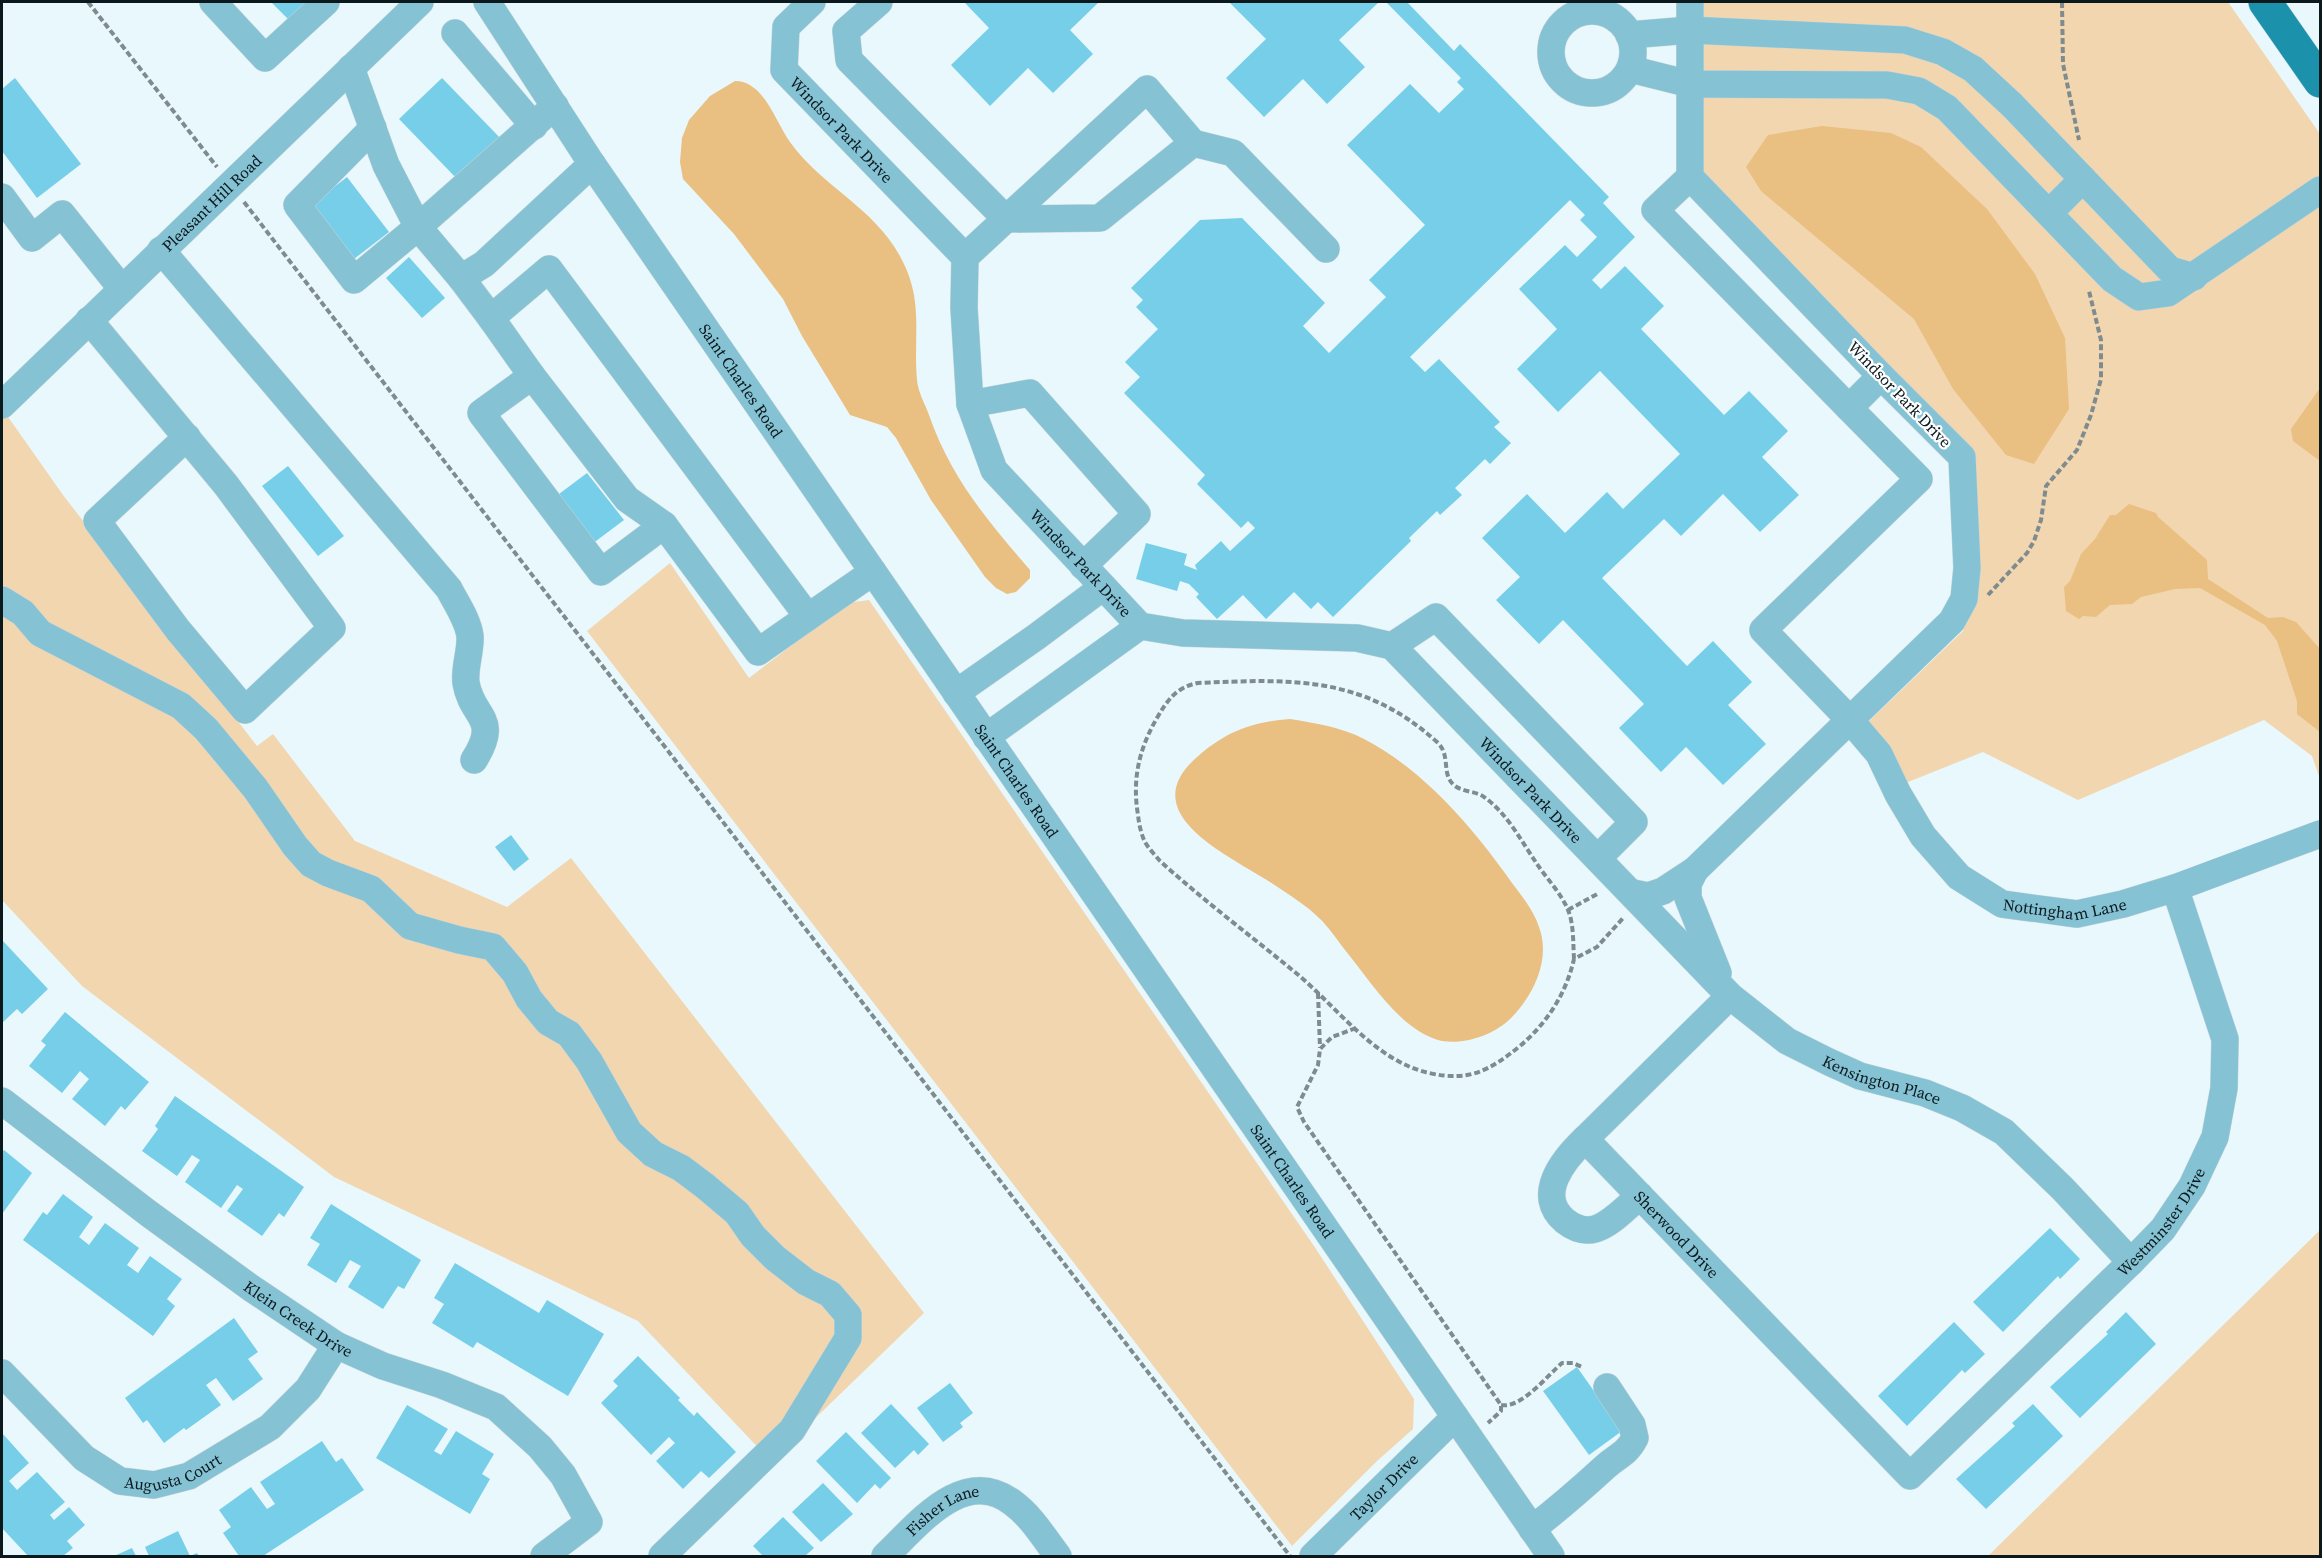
<svg xmlns="http://www.w3.org/2000/svg" width="2322" height="1558" font-family="'Source Serif 4',serif">
  <style>
    .green { fill: #f2d6af }
    .water { fill: #e9bf82 }
    .building { fill: #76cee8 }
    .lines { fill: none; stroke-linecap: round; stroke-linejoin: round }
    .minor-casing { stroke: #c5d4d8; stroke-width: 28 }
    .major-casing { stroke: #c5d4d8; stroke-width: 34 }
    .path { stroke: #7e8c90; stroke-width: 4; stroke-dasharray: 6 3; stroke-linecap: butt }
    .minor { stroke: #84c2d4; stroke-width: 27 }
    .major { stroke: #1c91ac; stroke-width: 33 }
    .labels { text-anchor: middle; stroke-width: 4.5; stroke-linejoin: round; paint-order: stroke }
    .street-label { font-size: 16px; fill: #0b181c; stroke: #fff }
  </style>
  <rect width="100%" height="100%" fill="#e9f8fc"/>
  <g class="green">
    <polygon points="1701,2 2228,2 2320,134 2320,779 2312,756 2264,720 2078,800 1983,752 1903,784 1866,724 1963,631 1976,572 1972,460 1945,421 1699,175"/>
    <polygon points="6,414 63,495 257,746 273,734 355,841 507,907 571,858 924,1313 771,1461 638,1321 334,1177 82,986 2,900 2,419"/>
    <polygon points="670,563 749,678 847,603 869,600 1314,1246 1414,1399 1413,1429 1377,1461 1292,1546 587,631"/>
    <polygon points="2320,1230 2320,1556 1988,1556"/>
  </g>
  <g class="water">
    <path d="M 735,81 C 764,81 775,121 790,142 C 822,187 876,208 902,260 C 924,302 913,336 917,380 C 918,392 925,404 929,415 C 951,478 987,520 1030,570 L 1030,578 L 1016,592 L 1007,594 L 996,588 L 985,577 L 931,500 L 896,438 L 887,427 L 850,415 L 802,336 L 783,299 L 734,234 L 683,179 L 680,162 L 682,138 L 689,120 L 710,96 Z"/>
    <polygon points="1822,126 1891,133 1921,147 1987,209 2035,274 2065,338 2069,409 2034,464 2006,455 1953,389 1914,319 1761,191 1746,167 1768,135"/>
    <polygon points="2320,388 2320,461 2293,441 2291,429"/>
    <polygon points="2129,504 2156,513 2158,517 2207,560 2208,579 2268,618 2283,617 2296,622 2320,649 2320,732 2297,714 2297,701 2277,641 2265,625 2200,588 2175,589 2141,597 2132,604 2110,605 2096,617 2083,616 2079,619 2066,611 2064,587 2070,581 2081,554 2095,539 2110,515 2116,515"/>
    <path d="M 1290,719 C 1315,723 1341,727 1364,739 C 1423,769 1475,830 1512,883 C 1522,896 1534,911 1539,927 C 1551,959 1534,994 1512,1017 C 1496,1034 1466,1045 1442,1041 C 1401,1032 1370,980 1345,950 C 1337,940 1329,927 1319,918 C 1306,905 1288,894 1273,884 C 1233,857 1132,815 1196,758 C 1225,732 1251,722 1290,719 Z"/>
  </g>
  <g class="building">
    <polygon points="271,2 316,2 293,24"/>
    <polygon points="967,2 1099,2 1070,30 1093,54 1053,93 1028,68 990,106 951,65 989,28 965,3"/>
    <polygon points="1229,2 1379,2 1339,40 1365,67 1327,104 1303,79 1264,117 1226,78 1266,39"/>
    <polygon points="1386,2 1407,2 1454,51 1460,44 1609,197 1603,203 1635,237 1592,280 1601,289 1625,266 1664,306 1641,329 1724,415 1749,391 1788,431 1762,457 1799,495 1760,532 1723,494 1681,536 1664,519 1602,578 1687,666 1713,641 1752,682 1728,705 1766,744 1723,785 1686,747 1661,772 1619,728 1644,704 1563,620 1539,644 1496,600 1520,577 1482,538 1527,494 1565,533 1607,492 1623,509 1680,454 1600,371 1558,412 1517,369 1557,329 1519,289 1565,245 1577,257 1597,237 1580,220 1585,215 1570,200 1410,357 1425,372 1439,359 1500,422 1494,427 1511,443 1490,464 1485,459 1455,488 1462,495 1440,515 1437,511 1409,538 1411,541 1333,617 1318,602 1311,609 1294,592 1266,619 1243,595 1217,619 1196,597 1199,594 1189,584 1180,581 1177,591 1136,579 1146,543 1187,554 1184,565 1197,570 1195,565 1221,541 1230,551 1255,528 1248,521 1241,528 1197,484 1205,475 1124,393 1140,377 1125,362 1158,329 1136,307 1143,300 1131,288 1200,220 1242,218 1325,303 1303,326 1329,353 1386,297 1369,280 1425,225 1347,145 1410,84 1439,113 1464,89 1457,82 1461,78"/>
    <polygon points="15,78 81,164 37,198 2,151 2,89"/>
    <polygon points="442,78 503,141 461,183 399,119"/>
    <polygon points="347,177 389,232 354,259 311,205"/>
    <polygon points="409,257 445,298 422,318 386,278"/>
    <polygon points="288,466 344,536 318,556 262,486"/>
    <polygon points="587,473 624,520 592,544 555,497"/>
    <polygon points="511,835 529,859 514,871 495,847"/>
    <polygon points="2,940 48,989 22,1014 17,1009 2,1023"/>
    <polygon points="65,1012 149,1082 125,1110 121,1106 105,1126 72,1099 89,1079 80,1071 62,1093 29,1066 46,1045 41,1041"/>
    <polygon points="175,1096 304,1187 284,1217 279,1213 262,1236 227,1211 243,1189 237,1185 221,1208 185,1182 200,1160 192,1155 177,1176 142,1151 158,1129 155,1126"/>
    <polygon points="4,1150 32,1173 2,1214 2,1153"/>
    <polygon points="63,1194 93,1217 79,1237 89,1245 105,1223 139,1248 127,1265 138,1273 150,1256 182,1279 167,1299 175,1306 153,1336 23,1240 43,1212 47,1215"/>
    <polygon points="331,1204 421,1260 404,1289 398,1286 383,1309 348,1287 361,1266 350,1260 336,1283 307,1265 320,1244 310,1238"/>
    <polygon points="2050,1228 2080,1259 2060,1279 2058,1276 2003,1332 1973,1302"/>
    <polygon points="455,1263 539,1313 547,1300 604,1334 568,1396 477,1342 473,1348 432,1323 444,1304 434,1298"/>
    <polygon points="2126,1312 2156,1344 2080,1418 2050,1387 2108,1334 2106,1332"/>
    <polygon points="234,1318 258,1352 248,1359 263,1379 233,1401 216,1378 206,1385 221,1405 186,1430 184,1428 164,1443 147,1420 143,1423 125,1398"/>
    <polygon points="1954,1322 1985,1354 1965,1373 1962,1370 1907,1426 1878,1396"/>
    <polygon points="638,1356 680,1398 678,1400 694,1416 697,1412 736,1452 709,1478 701,1471 683,1489 656,1461 675,1443 669,1437 651,1455 601,1403 618,1386 613,1381"/>
    <polygon points="1577,1367 1622,1431 1589,1455 1543,1391"/>
    <polygon points="950,1383 973,1413 960,1423 963,1427 943,1442 917,1408"/>
    <polygon points="891,1404 929,1444 918,1455 914,1450 895,1468 861,1433"/>
    <polygon points="2033,1404 2063,1436 1986,1509 1956,1479 2015,1426 2012,1423"/>
    <polygon points="407,1405 448,1429 434,1451 441,1455 456,1431 494,1454 482,1474 490,1479 470,1514 376,1458"/>
    <polygon points="846,1432 891,1478 880,1489 875,1484 857,1503 816,1461"/>
    <polygon points="2,1433 29,1463 9,1481 17,1490 37,1472 65,1502 50,1515 54,1520 69,1507 85,1525 67,1541 73,1548 63,1556 28,1556 2,1528"/>
    <polygon points="322,1441 336,1462 342,1458 364,1490 263,1556 239,1556 223,1533 231,1527 219,1510 251,1487 267,1509 275,1504 260,1482"/>
    <polygon points="823,1483 853,1514 821,1542 792,1512"/>
    <polygon points="783,1517 814,1548 805,1556 763,1556 753,1546"/>
    <polygon points="178,1531 190,1556 197,1553 199,1556 149,1556 145,1547"/>
    <polygon points="132,1548 136,1556 114,1556"/>
  </g>
  <g class="lines">
    <defs>
      <g id="minor">
        <polyline points="213,2 265,58 326,2"/>
        <path id="s1" d="M 487,2 L 592,164 L 1551,1556"/>
        <path id="s2" d="M 812,2 L 786,27 L 784,70 L 965,257 L 964,308 L 970,404 L 994,470 L 1140,626 L 1183,633 L 1357,638 L 1392,646 L 1730,996 L 1787,1041 L 1829,1062 L 1860,1076 L 1925,1093 L 1962,1108 L 2004,1132 L 2063,1189 L 2131,1262"/>
        <polyline points="879,2 846,31 849,60 1006,219 965,257"/>
        <circle cx="1592" cy="52" r="41"/>
        <polyline points="455,33 534,126"/>
        <polyline points="1629,35 1690,30 1905,40 1943,52 1973,69 2012,105 2170,270 2194,277"/>
        <polyline points="351,68 386,165 418,227 461,278 484,264 592,164"/>
        <polyline points="1630,69 1690,84 1887,85 1919,91 1947,108 2112,279 2139,297 2168,293 2320,190"/>
        <polyline points="373,128 297,205 354,280 418,227 555,106"/>
        <polyline points="1690,177 1655,210 1849,408"/>
        <polyline points="2,197 32,238 62,214 122,289"/>
        <polyline points="2049,213 2083,179"/>
        <polyline points="1006,219 1147,89 1193,143 1233,153 1326,249"/>
        <polyline points="1006,219 1100,218 1193,143"/>
        <path d="M 161,250 L 449,589 C 456,603 468,620 470,636 C 471,651 464,668 466,683 C 472,719 501,717 474,760"/>
        <polyline points="461,278 491,318 549,269 808,617 873,572"/>
        <polyline points="491,318 532,376 481,413 601,572 664,525 758,652 808,617"/>
        <polyline points="89,320 226,485 332,628 245,710 178,630 97,521 187,437"/>
        <polyline points="532,376 627,499 664,525"/>
        <path id="s3" d="M 1881,376 L 1849,408 L 1919,479 L 1763,630 L 1850,720 L 1879,754 L 1898,794 L 1923,836 L 1959,877 L 2002,904 L 2077,914 L 2123,904 L 2175,888 L 2320,834"/>
        <polyline points="970,404 1030,393 1137,514 1083,566"/>
        <path id="s4" d="M 2,405 L 420,2"/>
        <polyline points="2,600 23,613 40,633 181,706 206,729 255,788 295,846 311,864 328,873 371,889 410,926 459,940 493,947 515,973 529,999 548,1022 569,1034 589,1061 629,1132 653,1154 681,1168 705,1186 737,1213 753,1236 775,1258 806,1282 830,1294 848,1315 848,1338 792,1430 662,1556"/>
        <polyline points="1392,646 1436,617 1634,822 1598,858"/>
        <polyline points="956,693 1036,637 1103,587"/>
        <polyline points="986,737 1140,626"/>
        <polyline points="1695,870 1688,884 1688,898 1718,973"/>
        <polyline points="1633,893 1648,896 1663,891 1695,870 1952,621 1964,599 1967,568 1962,457 1881,376 1690,177 1690,2"/>
        <path id="s5" d="M 1730,996 L 1585,1139 L 1910,1476 L 2131,1262 L 2163,1229 L 2192,1186 L 2215,1137 L 2224,1088 L 2225,1039 L 2175,888"/>
        <path id="s6" d="M 2,1101 L 148,1213 L 251,1288 L 336,1345 L 383,1366 L 442,1385 L 496,1407 L 540,1447 L 563,1475 L 589,1522 L 544,1556"/>
        <path d="M 1585,1139 C 1564,1159 1534,1195 1565,1221 C 1574,1228 1584,1232 1595,1229 C 1612,1224 1627,1206 1640,1196"/>
        <path id="s7" d="M 2,1373 L 84,1458 L 120,1481 L 154,1485 L 189,1476 L 270,1427 L 308,1389 L 336,1345"/>
        <path d="M 1532,1529 C 1558,1509 1581,1489 1605,1467 C 1618,1455 1626,1455 1635,1438 L 1632,1425 L 1607,1387"/>
        <path id="s8" d="M 885,1556 C 918,1525 963,1465 1013,1503 C 1032,1517 1044,1538 1058,1556"/>
        <path id="s9" d="M 1313,1556 L 1455,1417"/>
      </g>
      <polyline id="major" points="2265,2 2320,81"/>
    </defs>
    <use href="#minor" class="minor-casing"/>
    <use href="#major" class="major-casing"/>
    <g class="path">
      <polyline points="88,2 217,167"/>
      <polyline points="2062,2 2063,64 2079,140"/>
      <polyline points="244,202 1290,1556"/>
      <polyline points="1988,595 2027,553 2034,541 2041,520 2046,486 2077,450 2091,415 2101,379 2101,340 2089,291"/>
      <polyline points="1568,910 1599,893"/>
      <path d="M 1574,959 C 1573,944 1574,924 1568,910 C 1561,893 1547,879 1537,864 C 1522,842 1507,813 1484,797 C 1476,791 1463,792 1455,786 C 1440,774 1452,756 1437,742 C 1363,675 1291,679 1198,683 C 1177,687 1168,699 1157,718 C 1139,749 1132,779 1138,815 C 1139,824 1141,834 1145,842 C 1149,849 1155,855 1160,861 C 1203,900 1251,936 1296,973 C 1337,1007 1375,1061 1429,1073 C 1469,1082 1489,1071 1520,1046 C 1547,1023 1566,994 1574,959 L 1597,947 L 1624,917"/>
      <polyline points="1318,993 1320,1048"/>
      <polyline points="1356,1028 1332,1037 1320,1049 1318,1065 1297,1107 1304,1122 1501,1405 1501,1411 1488,1423"/>
      <path d="M 1501,1405 C 1521,1409 1547,1376 1562,1363 L 1573,1363 L 1582,1367"/>
    </g>
    <use href="#minor" class="minor"/>
    <use href="#major" class="major"/>
  </g>
  <g class="labels">
    <g class="street-label">
      <text dy="6" stroke="none"><textPath href="#s2" startOffset="162">Windsor Park Drive</textPath></text>
      <text dy="6" stroke="none"><textPath href="#s4" startOffset="291">Pleasant Hill Road</textPath></text>
      <text dy="6" stroke="none"><textPath href="#s1" startOffset="456">Saint Charles Road</textPath></text>
      <text transform="translate(1900 394) rotate(46)" y="6">Windsor Park Drive</text>
      <text dy="6" stroke="none"><textPath href="#s2" startOffset="684">Windsor Park Drive</textPath></text>
      <text dy="6" stroke="none"><textPath href="#s1" startOffset="942">Saint Charles Road</textPath></text>
      <text dy="6" stroke="none"><textPath href="#s2" startOffset="1224">Windsor Park Drive</textPath></text>
      <text dy="6" stroke="none"><textPath href="#s3" startOffset="794">Nottingham Lane</textPath></text>
      <text dy="6" stroke="none"><textPath href="#s2" startOffset="1686">Kensington Place</textPath></text>
      <text dy="6" stroke="none"><textPath href="#s1" startOffset="1428">Saint Charles Road</textPath></text>
      <text dy="6" stroke="none"><textPath href="#s5" startOffset="1030">Westminster Drive</textPath></text>
      <text dy="6" stroke="none"><textPath href="#s5" startOffset="336">Sherwood Drive</textPath></text>
      <text dy="6" stroke="none"><textPath href="#s6" startOffset="368">Klein Creek Drive</textPath></text>
      <text dy="6" stroke="none"><textPath href="#s7" startOffset="216">Augusta Court</textPath></text>
      <text dy="6" stroke="none"><textPath href="#s9" startOffset="99">Taylor Drive</textPath></text>
      <text dy="6" stroke="none"><textPath href="#s8" startOffset="75">Fisher Lane</textPath></text>
    </g>
  </g>
  <rect width="2322" height="1558" fill="none" stroke="#0b181c" stroke-width="6"/>
</svg>
